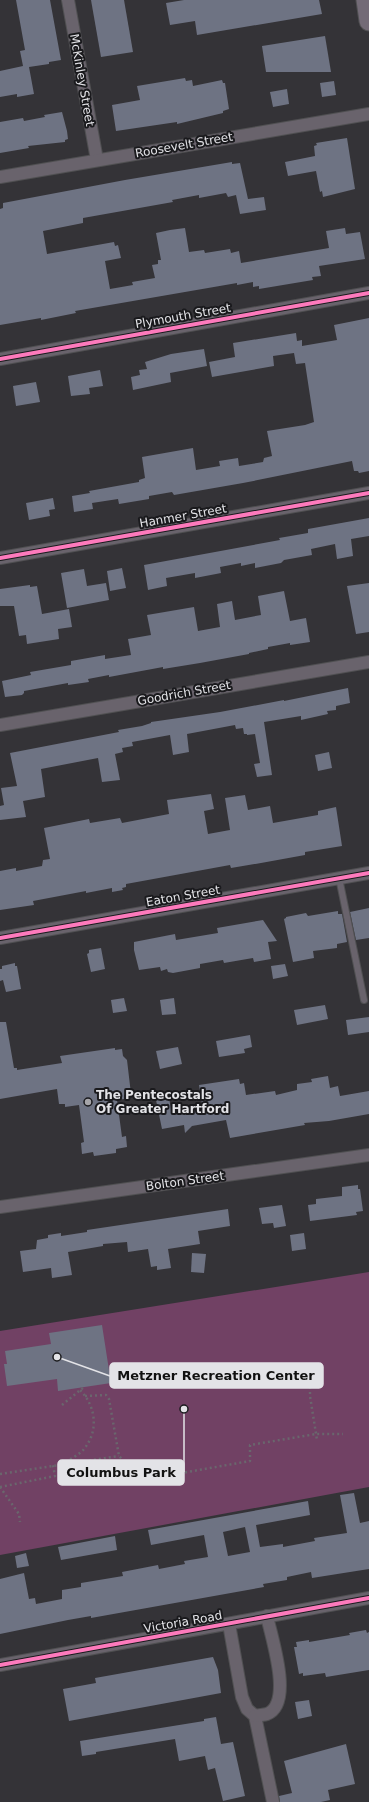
<svg xmlns="http://www.w3.org/2000/svg" width="369" height="1802" font-family="'DejaVu Sans',sans-serif">
  <style>
    .green { fill: #714164 }
    .building { fill: #6e7383; fill-rule: evenodd }
    .lines { fill: none; stroke-linecap: round; stroke-linejoin: round }
    .service-casing { stroke: #505052; stroke-width: 8 }
    .minor-casing { stroke: #505052; stroke-width: 14 }
    .primary-casing { stroke: #505052; stroke-width: 21 }
    .path { stroke: #6a666d; stroke-width: 2.5; stroke-dasharray: 2 3; stroke-linecap: butt }
    .service { stroke: #69636c; stroke-width: 6 }
    .minor { stroke: #69636c; stroke-width: 12 }
    .primary { stroke: #736b77; stroke-width: 19 }
    .cycleway-casing { stroke: #1a1a1d; stroke-width: 6 }
    .cycleway { stroke: #fd7abc; stroke-width: 4 }
    .poi-dot { fill: #a6a5a9; stroke: #1a1a1d; stroke-width: 1.5 }
    .labels { text-anchor: middle; stroke-width: 4; stroke-linejoin: round; paint-order: stroke }
    .street-label { font-size: 12px; fill: #e3e3e7; stroke: #1a1a1d }
    .poi-label { font-size: 12px; font-weight: bold; fill: #e3e3e7; stroke: #1a1a1d; text-anchor: start }
    .leader { fill: none; stroke: #e3e3e7; stroke-width: 1.5 }
    .callout-dot { fill: #e3e3e7; stroke: #1a1a1d; stroke-width: 1.5 }
    .callout { fill: #e3e3e7; stroke: #e3e3e7; stroke-width: 1.5 }
    .callout-label { font-size: 13px; text-anchor: middle; font-weight: bold; fill: #111 }
  </style>
  <rect width="100%" height="100%" fill="#343337"/>
  <polygon class="green" points="369,1272 369,1487 0,1555 0,1331"/>
  <g class="building">
    <polygon points="16,0 50,0 61,60 49,62 49,64 29,67 34,94 17,97 17,94 0,97 0,71 23,66 20,51 25,50"/>
    <polygon points="91,0 124,0 133,52 101,57"/>
    <polygon points="184,0 319,0 322,14 197,35 195,21 170,25 166,3"/>
    <polygon points="325,36 331,72 266,72 262,46"/>
    <polygon points="185,78 186,81 192,80 193,86 222,80 223,83 225,83 229,109 223,111 223,113 177,124 177,122 116,131 112,105 140,100 137,86"/>
    <polygon points="334,81 336,95 322,97 320,83"/>
    <polygon points="287,89 289,104 273,107 270,92"/>
    <polygon points="62,112 67,131 68,139 65,140 65,142 28,146 29,148 0,153 0,122 23,118 24,121 45,117 44,115"/>
    <polygon points="347,138 355,189 323,197 322,191 320,192 316,171 288,176 285,162 315,156 314,146 317,145 316,143"/>
    <polygon points="232,162 232,164 240,163 248,199 264,197 266,210 240,214 236,195 228,197 226,193 199,198 199,195 172,200 173,202 83,218 83,223 43,231 47,254 114,242 115,246 118,245 121,258 105,261 110,289 133,285 132,282 155,278 152,265 158,264 158,260 161,260 156,233 170,230 185,228 189,252 204,250 205,253 230,249 231,253 239,251 241,263 329,248 326,231 345,228 346,234 360,232 365,259 319,266 321,276 312,277 313,280 259,289 259,286 253,287 253,282 237,285 237,283 75,311 76,313 41,320 41,318 0,325 0,209 3,208 3,203 125,180"/>
    <polygon points="369,318 369,471 359,473 358,471 354,471 352,461 243,483 174,495 172,492 149,496 149,499 119,504 118,499 92,503 93,509 74,512 72,496 90,493 89,491 139,482 139,480 145,478 142,457 193,448 196,470 220,466 219,461 238,458 239,466 263,462 264,458 272,456 267,431 305,425 314,422 305,363 296,364 294,353 273,356 274,366 212,377 209,362 235,357 233,343 296,333 297,341 302,340 302,346 337,340 334,325"/>
    <polygon points="204,349 207,366 170,373 171,382 133,390 131,377 140,375 139,370 147,369 145,362 171,354"/>
    <polygon points="100,370 103,386 89,388 90,394 71,396 68,376"/>
    <polygon points="36,382 40,402 16,406 13,386"/>
    <polygon points="53,498 55,509 49,510 50,516 29,520 26,503"/>
    <polygon points="369,518 369,536 351,539 353,556 337,559 335,544 311,549 312,555 284,560 281,563 255,568 255,563 241,566 241,563 220,567 221,573 216,574 195,578 195,573 166,578 167,586 148,590 144,565 280,540 279,538 308,533 308,529"/>
    <polygon points="122,568 126,588 110,591 107,571"/>
    <polygon points="84,569 87,586 106,583 109,600 67,608 61,573"/>
    <polygon points="369,583 369,632 356,634 347,586"/>
    <polygon points="30,585 30,587 37,586 42,614 69,609 72,627 58,629 59,639 27,644 26,635 19,636 14,606 0,606 0,589"/>
    <polygon points="284,591 290,621 306,618 310,642 290,645 290,643 268,647 268,649 249,653 249,654 200,663 163,669 163,667 109,677 109,675 88,679 89,682 68,685 68,683 24,691 24,693 22,695 5,697 2,681 31,675 30,672 71,665 71,661 105,655 105,659 131,655 128,639 151,635 147,615 194,607 198,631 220,627 217,604 232,601 235,620 261,615 258,596"/>
    <polygon points="348,688 350,703 336,706 336,710 327,711 328,714 301,720 301,716 264,722 272,775 257,777 254,764 260,763 255,734 247,735 247,734 244,734 243,728 236,729 235,725 187,734 189,752 173,755 170,735 132,742 133,746 122,748 123,752 115,754 120,780 102,782 98,758 41,769 45,797 23,801 26,817 0,820 0,806 4,805 1,788 17,786 10,753 119,732 118,730 142,726 151,723 151,722 220,712 284,700 284,701"/>
    <polygon points="329,752 332,768 318,771 315,755"/>
    <polygon points="211,794 214,809 204,811 208,834 230,830 225,798 245,795 248,810 270,806 273,823 318,815 318,811 336,807 342,846 305,852 305,855 261,863 231,868 230,865 126,884 126,887 122,888 123,890 112,892 112,888 86,893 86,891 33,901 34,905 0,910 0,871 16,868 16,871 42,866 43,860 50,859 44,828 89,819 90,823 120,818 122,823 169,814 167,800"/>
    <polygon points="369,908 369,938 356,940 350,912"/>
    <polygon points="338,911 338,914 342,914 347,942 337,944 337,948 313,951 314,958 293,962 284,919 286,918 286,917 306,913 308,916"/>
    <polygon points="263,920 277,941 268,942 271,959 254,962 253,958 224,963 223,960 200,964 200,968 173,973 168,972 167,969 161,971 160,967 139,970 134,950 134,942 175,934 176,940 218,933 217,928"/>
    <polygon points="101,948 105,969 91,972 87,954 89,953 89,950"/>
    <polygon points="15,963 15,966 17,966 21,989 6,992 3,980 0,981 0,969 2,969 2,966"/>
    <polygon points="285,964 288,976 273,979 271,966"/>
    <polygon points="124,998 127,1011 113,1013 111,1000"/>
    <polygon points="174,998 176,1014 162,1015 160,1000"/>
    <polygon points="325,1005 328,1019 297,1025 294,1010"/>
    <polygon points="369,1017 369,1032 348,1035 346,1020"/>
    <polygon points="0,1022 6,1022 14,1068 17,1068 17,1070 62,1063 60,1056 115,1048 115,1050 122,1049 123,1056 127,1060 131,1094 124,1095 124,1099 117,1100 122,1137 126,1136 127,1147 116,1149 116,1153 94,1156 93,1152 82,1154 81,1143 84,1142 79,1105 65,1107 65,1104 59,1104 57,1089 0,1099"/>
    <polygon points="250,1035 252,1047 244,1049 245,1053 219,1057 216,1041"/>
    <polygon points="178,1047 182,1064 160,1069 156,1051"/>
    <polygon points="328,1076 330,1088 338,1086 340,1096 369,1091 369,1114 329,1121 304,1123 305,1125 230,1138 226,1120 192,1126 185,1133 184,1125 162,1129 156,1100 169,1098 171,1109 202,1104 199,1085 239,1079 240,1084 244,1083 246,1095 275,1091 276,1095 297,1090 297,1084 312,1082 311,1079"/>
    <polygon points="358,1185 358,1189 360,1189 363,1211 356,1212 357,1215 310,1221 308,1205 316,1204 316,1199 342,1196 342,1187"/>
    <polygon points="282,1205 286,1226 274,1228 273,1223 262,1224 259,1208"/>
    <polygon points="228,1209 230,1226 198,1231 200,1244 168,1249 171,1268 157,1270 157,1266 151,1267 148,1249 128,1252 127,1242 103,1244 103,1246 68,1252 72,1275 52,1278 51,1268 23,1272 20,1251 36,1249 37,1240 48,1238 48,1235 61,1233 61,1236 87,1232 87,1230"/>
    <polygon points="304,1233 306,1249 292,1251 290,1235"/>
    <polygon points="192,1253 206,1254 204,1273 191,1272"/>
    <polygon points="102,1325 111,1383 58,1391 57,1379 7,1386 4,1364 7,1364 5,1351 51,1344 49,1333"/>
    <path d="M 354,1493 L 360,1523 L 369,1521 L 369,1569 L 312,1578 L 311,1572 L 287,1577 L 287,1580 L 263,1584 L 264,1587 L 91,1618 L 91,1616 L 68,1620 L 0,1634 L 0,1579 L 24,1573 L 29,1599 L 35,1598 L 36,1604 L 62,1599 L 62,1590 L 81,1587 L 81,1583 L 123,1576 L 122,1572 L 158,1565 L 159,1569 L 185,1564 L 184,1561 L 208,1557 L 204,1535 L 151,1545 L 148,1530 L 308,1501 L 310,1515 L 256,1525 L 260,1547 L 283,1544 L 283,1547 L 315,1541 L 314,1538 L 347,1533 L 340,1495 ZM 245,1527 L 250,1552 L 228,1556 L 223,1532 Z"/>
    <polygon points="115,1536 117,1550 61,1560 58,1547"/>
    <polygon points="26,1553 29,1566 17,1568 15,1556"/>
    <polygon points="366,1630 367,1633 369,1632 369,1670 326,1677 325,1673 303,1676 303,1673 299,1674 294,1647 297,1647 296,1642 309,1640 309,1642 350,1635 349,1633"/>
    <polygon points="213,1657 218,1670 221,1693 69,1721 63,1689 96,1683 95,1678"/>
    <polygon points="309,1700 312,1716 298,1719 295,1702"/>
    <polygon points="216,1717 221,1744 233,1742 245,1796 223,1801 215,1768 208,1770 205,1756 179,1761 175,1739 96,1752 96,1754 82,1756 80,1741 204,1721 204,1719"/>
    <polygon points="346,1744 355,1784 328,1790 330,1800 321,1802 280,1802 279,1796 292,1793 284,1761"/>
  </g>
  <g class="lines">
    <defs>
      <polyline id="service" points="339,878 364,1000"/>
      <g id="minor">
        <polyline points="68,0 97,160"/>
        <polyline points="0,177 369,114"/>
        <polyline points="0,359 369,293"/>
        <polyline points="0,558 369,493"/>
        <polyline points="0,725 369,662"/>
        <polyline points="0,938 369,873"/>
        <polyline points="0,1207 369,1155"/>
        <polyline points="229,1624 242,1697 247,1709 255,1716 273,1802"/>
        <polyline points="0,1665 369,1598"/>
        <path d="M 255,1716 C 259,1715 264,1715 267,1714 C 294,1703 271,1637 267,1616"/>
      </g>
      <polyline id="primary" points="366,0 369,21"/>
    </defs>
    <use href="#service" class="service-casing"/>
    <use href="#minor" class="minor-casing"/>
    <use href="#primary" class="primary-casing"/>
    <g class="path">
      <polyline points="310,1382 310,1396 317,1440"/>
      <polyline points="85,1396 106,1395 109,1399 119,1456 126,1463 138,1469 153,1473 176,1474 250,1461 250,1445 316,1434 343,1434"/>
      <polyline points="62,1405 84,1387"/>
      <path d="M 66,1462 C 72,1458 80,1454 84,1449 C 99,1431 96,1406 80,1390"/>
      <polyline points="0,1474 119,1456"/>
      <polyline points="0,1487 55,1476 53,1465"/>
      <polyline points="0,1487 19,1514 20,1522"/>
    </g>
    <use href="#service" class="service"/>
    <use href="#minor" class="minor"/>
    <use href="#primary" class="primary"/>
    <defs>
      <g id="cycleway">
        <polyline points="0,359 369,293"/>
        <polyline points="0,558 369,493"/>
        <polyline points="0,938 369,873"/>
        <polyline points="0,1665 369,1598"/>
      </g>
    </defs>
    <use href="#cycleway" class="cycleway-casing"/>
    <use href="#cycleway" class="cycleway"/>
  </g>
  <circle class="poi-dot" cx="88" cy="1102" r="4"/>
  <g class="labels">
    <g class="street-label">
      <text transform="translate(82 80) rotate(80)" y="4">McKinley Street</text>
      <text transform="translate(184 145) rotate(-10)" y="4">Roosevelt Street</text>
      <text transform="translate(183 316) rotate(-10)" y="4">Plymouth Street</text>
      <text transform="translate(183 516) rotate(-10)" y="4">Hanmer Street</text>
      <text transform="translate(184 693) rotate(-10)" y="4">Goodrich Street</text>
      <text transform="translate(183 896) rotate(-10)" y="4">Eaton Street</text>
      <text transform="translate(185 1181) rotate(-8)" y="4">Bolton Street</text>
      <text transform="translate(183 1622) rotate(-10)" y="4">Victoria Road</text>
    </g>
    <g class="poi-label">
      <text x="96" y="1099">The Pentecostals<tspan x="96" dy="14">Of Greater Hartford</tspan></text>
    </g>
  </g>
  <path class="leader" d="M57 1357L110 1376M184 1409L184 1472"/>
  <g class="callout-dot">
    <circle cx="57" cy="1357" r="4"/>
    <circle cx="184" cy="1409" r="4"/>
  </g>
  <g class="callout">
    <rect x="110" y="1363" width="213" height="25" rx="4"/>
    <rect x="58" y="1460" width="126" height="25" rx="4"/>
  </g>
  <g class="callout-label">
    <text x="216" y="1380">Metzner Recreation Center</text>
    <text x="121" y="1477">Columbus Park</text>
  </g>
</svg>
